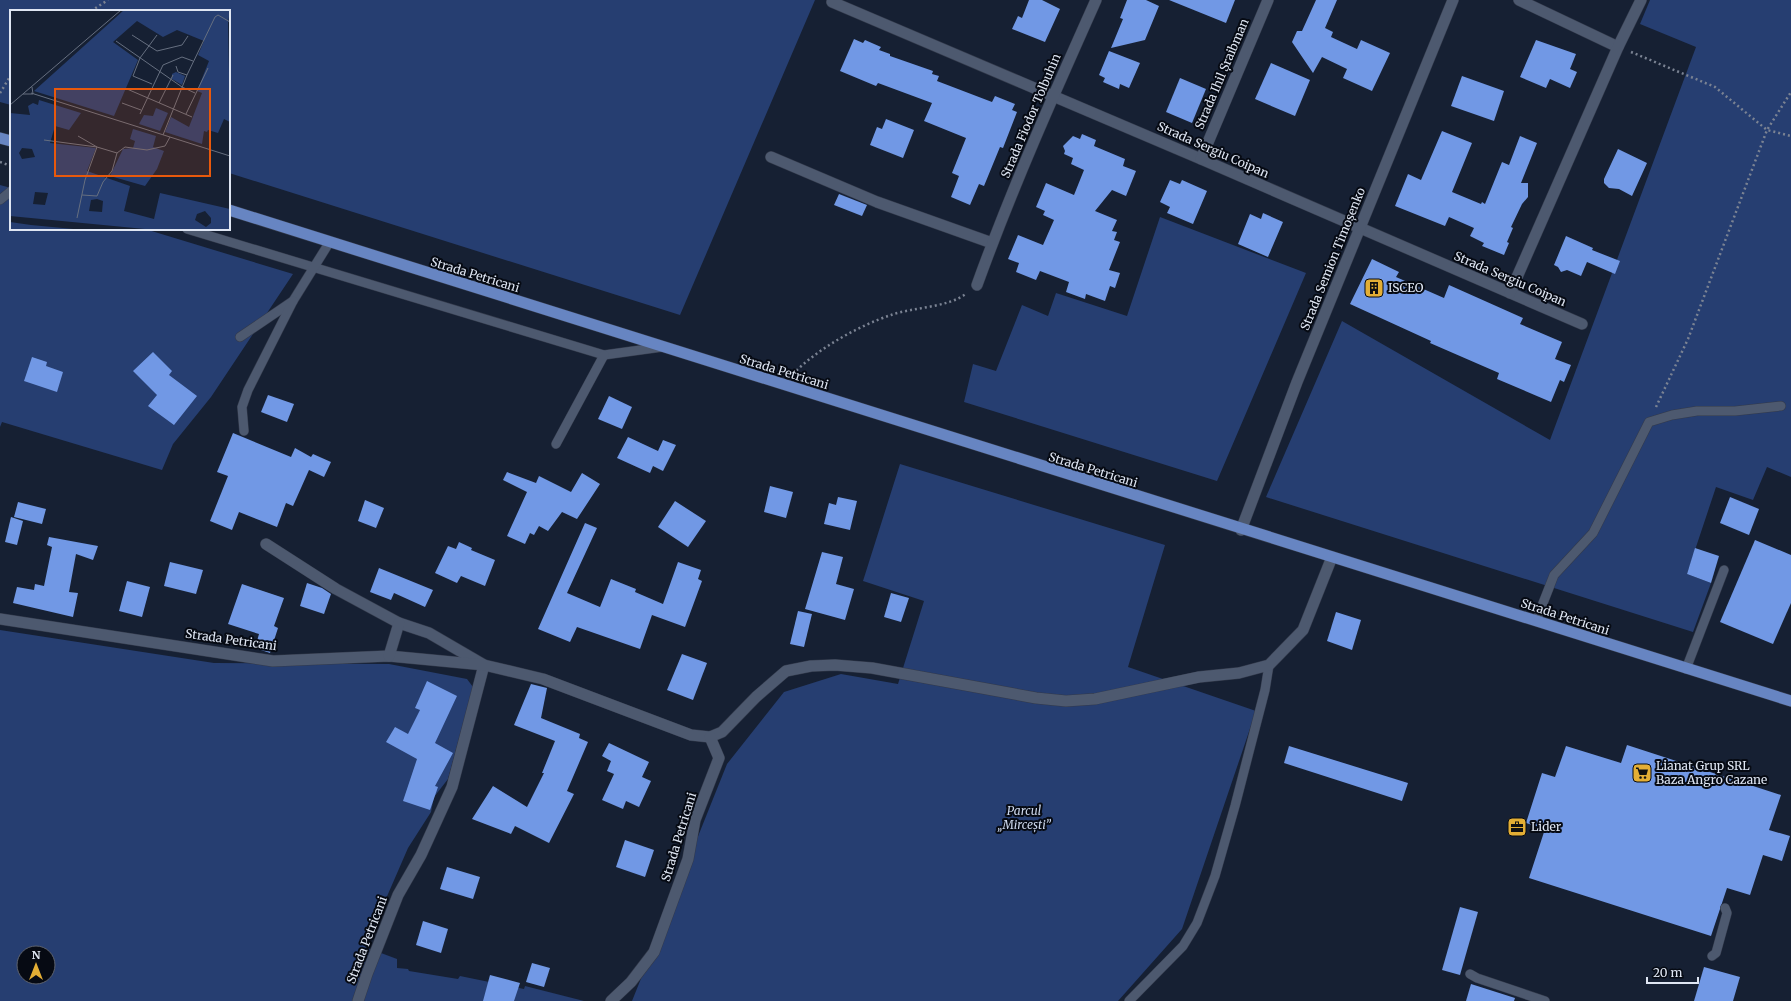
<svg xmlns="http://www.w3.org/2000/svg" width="1791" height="1001" font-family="Merriweather,serif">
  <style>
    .green { fill: #263e71; fill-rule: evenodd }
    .building { fill: #7198e5 }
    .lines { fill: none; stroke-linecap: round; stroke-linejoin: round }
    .service-casing { stroke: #333a4b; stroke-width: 10 }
    .minor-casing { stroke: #333a4b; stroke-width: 12 }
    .primary-casing { stroke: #333a4b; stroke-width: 12 }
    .path { stroke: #7b8393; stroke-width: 2.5; stroke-dasharray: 2 3; stroke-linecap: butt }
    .service { stroke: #4d596f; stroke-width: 9 }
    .minor { stroke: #4d596f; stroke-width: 11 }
    .primary { stroke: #6785c2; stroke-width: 11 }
    .labels { text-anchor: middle; stroke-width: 4; stroke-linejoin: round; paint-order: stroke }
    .street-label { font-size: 12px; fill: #dfe6f3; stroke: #060a13 }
    .poi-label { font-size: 12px; fill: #dfe6f3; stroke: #060a13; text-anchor: start }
    .park-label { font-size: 12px; font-style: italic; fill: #cdd8ec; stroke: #060a13 }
    .inset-road { fill: none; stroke: #666f80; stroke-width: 1 }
    .view { fill: #e8590c; fill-opacity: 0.15; stroke: #e8590c; stroke-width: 2 }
    .inset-edge { fill: none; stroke: #dfe6f3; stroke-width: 2 }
  </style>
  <rect width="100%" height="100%" fill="#162033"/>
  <g class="green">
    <polygon points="0,0 815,0 680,315 229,173 229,11 11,11 11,105 0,102"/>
    <polygon points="1650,0 1791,0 1791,477 1767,467 1753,500 1716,487 1687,574 1711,583 1693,632 1266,497 1342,321 1550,440 1696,47 1640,24"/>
    <polygon points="0,185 11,188 11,229 145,229 293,274 211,397 173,444 162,470 2,422 0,427"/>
    <polygon points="1160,217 1306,273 1217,481 964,402 973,364 996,371 1022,305 1048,316 1056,293 1127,316"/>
    <polygon points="900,464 1165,545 1128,667 1256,711 1182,929 1118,1001 632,1001 727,764 784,692 841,674 898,684 924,601 863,581"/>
    <path d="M 0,630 L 214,663 L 389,664 L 467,679 L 473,687 L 448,779 L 434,797 L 431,812 L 408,848 L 365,947 L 397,959 L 397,968 L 408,969 L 409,971 L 458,979 L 460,976 L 524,989 L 525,986 L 584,1001 L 0,1001 ZM 24,953 L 48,953 L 48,977 L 24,977 Z"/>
  </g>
  <g class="building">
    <polygon points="1029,0 1042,0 1060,9 1045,42 1012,29 1018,16 1022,18"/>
    <polygon points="1127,0 1146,0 1159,6 1145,40 1111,48 1123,19 1120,18"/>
    <polygon points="1169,0 1235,0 1226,23"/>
    <polygon points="1316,0 1337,0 1325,28 1333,32 1331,37 1357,49 1361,40 1390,53 1372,91 1343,78 1347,69 1322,57 1313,73 1292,42 1297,31 1302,31"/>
    <polygon points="854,39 863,43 865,40 881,47 879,50 890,54 890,56 933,71 932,74 939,76 937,81 992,102 995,96 1015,104 1012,110 1017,112 1003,148 1000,147 984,186 979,184 970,205 951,197 959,176 952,173 966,138 924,121 932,103 878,83 876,86 840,71"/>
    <polygon points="1536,40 1576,54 1570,69 1577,72 1570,88 1550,79 1546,88 1520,77"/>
    <polygon points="1109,51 1140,63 1129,88 1120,84 1119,89 1103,82 1105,78 1099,75"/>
    <polygon points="1271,63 1310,80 1295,116 1255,99"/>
    <polygon points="1462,76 1504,91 1494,121 1451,106"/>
    <polygon points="1180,78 1206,89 1192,123 1166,112"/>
    <polygon points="886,119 914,130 903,158 870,145 877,127 882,129"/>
    <polygon points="1442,131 1472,143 1452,192 1481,204 1482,202 1485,204 1502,162 1509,165 1520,136 1537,143 1521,183 1528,183 1528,197 1522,204 1511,227 1513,228 1507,242 1509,243 1504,255 1482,246 1484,243 1470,236 1474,228 1449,217 1445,226 1395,206 1408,174 1421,180"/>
    <polygon points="1082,134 1096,140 1094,146 1125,159 1123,166 1136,171 1126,196 1112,190 1095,211 1117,220 1112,231 1117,232 1114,240 1120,242 1109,270 1120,273 1115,288 1110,286 1105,301 1086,294 1085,299 1066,292 1069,282 1040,271 1036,280 1016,272 1019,263 1008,259 1018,235 1043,245 1054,220 1043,215 1045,211 1036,207 1046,183 1074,195 1084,170 1071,164 1073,158 1064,154 1065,151 1063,146 1073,136 1080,139"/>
    <polygon points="1618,149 1647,163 1632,196 1619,189 1609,188 1604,183 1604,179"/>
    <polygon points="1170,180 1180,184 1182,180 1207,191 1193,224 1167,213 1170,207 1160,202"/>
    <polygon points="839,194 867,205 862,216 834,205"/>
    <polygon points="1263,213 1283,222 1268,257 1238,244 1250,214 1261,219"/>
    <polygon points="1566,236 1593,248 1592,250 1620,261 1615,274 1587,262 1581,276 1567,270 1561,272 1558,267 1554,265"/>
    <polygon points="1372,259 1399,272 1396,277 1444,298 1449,285 1523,318 1520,324 1562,342 1555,359 1571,365 1564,382 1560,380 1551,402 1497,379 1499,373 1430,343 1431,341 1350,304"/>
    <polygon points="153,352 172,371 169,375 197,396 174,425 148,406 157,395 133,371"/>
    <polygon points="32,357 47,362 46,366 63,372 57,392 24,381"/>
    <polygon points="268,395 294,404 287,422 261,412"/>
    <polygon points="609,396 632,407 622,429 598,419"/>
    <polygon points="233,433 291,457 295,448 311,457 313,454 331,462 324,477 309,470 293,506 286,503 277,527 239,512 232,530 210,521 228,476 217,472"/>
    <polygon points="628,437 658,451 663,440 676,445 663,471 653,466 650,473 617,458"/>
    <polygon points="507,472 536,483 539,476 571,492 582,473 600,484 577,519 562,512 548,531 539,526 534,535 530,533 525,544 507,536 527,492 503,480"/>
    <polygon points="770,486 793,492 786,518 764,512"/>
    <polygon points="838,497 857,501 850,530 824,524 829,503 836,505"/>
    <polygon points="1730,497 1759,509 1749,535 1720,523"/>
    <polygon points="365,500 384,508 376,528 358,521"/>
    <polygon points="675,501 706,521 688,547 658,527"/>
    <polygon points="18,502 46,509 42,524 14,517"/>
    <polygon points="11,517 23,521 17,545 5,542"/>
    <polygon points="585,523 597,528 567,593 600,607 611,579 636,589 635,592 663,604 678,562 701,570 698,579 702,581 685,627 652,615 640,649 577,627 570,642 538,629"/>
    <polygon points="49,537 98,546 93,560 76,554 69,592 78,593 73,617 13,603 17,587 34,590 35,584 44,586 52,547 47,545"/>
    <polygon points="1755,540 1791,555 1791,603 1773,644 1720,622"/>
    <polygon points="459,542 472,548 471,550 495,560 485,586 461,576 457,583 435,573 448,546 456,549"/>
    <polygon points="1695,548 1719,556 1711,583 1687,574"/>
    <polygon points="822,552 843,557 836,584 854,589 845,620 805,609"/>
    <polygon points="170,562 203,570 196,594 164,586"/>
    <polygon points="379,568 433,590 425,607 394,593 391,600 370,592"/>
    <polygon points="127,581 150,587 142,617 119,611"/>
    <polygon points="307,583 322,588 331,594 324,614 300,606"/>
    <polygon points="242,584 284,598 274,626 278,628 270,653 255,648 259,634 228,624"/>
    <polygon points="891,593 909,598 901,622 884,617"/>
    <polygon points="798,611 812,614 804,647 790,644"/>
    <polygon points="1336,612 1361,620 1352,650 1327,641"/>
    <polygon points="682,654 707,663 693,700 667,690"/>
    <polygon points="427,681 457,696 435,743 453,753 435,786 438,787 430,810 403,801 417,759 386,742 395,727 408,734 420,710 415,708"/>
    <polygon points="531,684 547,688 541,718 580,734 579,738 588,742 567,791 574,794 549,843 515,826 511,834 472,819 493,786 527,807 544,773 542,773 555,741 514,725"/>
    <polygon points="609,743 649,762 642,777 651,781 639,807 626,801 623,809 602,800 614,774 607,771 611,761 602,756"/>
    <polygon points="1627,745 1781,795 1769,830 1790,836 1782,861 1763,855 1750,895 1727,888 1711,936 1529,878 1545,829 1526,823 1542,773 1555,777 1566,746 1621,763"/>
    <polygon points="1289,746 1408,783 1402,801 1284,763"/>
    <polygon points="625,840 654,850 645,877 616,867"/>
    <polygon points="447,867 480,877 473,899 440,889"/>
    <polygon points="1460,907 1478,912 1460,975 1442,970"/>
    <polygon points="423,921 448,929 441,953 416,945"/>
    <polygon points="532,963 550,968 544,987 526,982"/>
    <polygon points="1704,967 1740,977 1733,1001 1694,1001"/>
    <polygon points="490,975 520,983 514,1001 483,1001"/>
    <polygon points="1471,984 1515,998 1514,1001 1466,1001"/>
  </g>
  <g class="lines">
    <defs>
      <g id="service">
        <polyline points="0,200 11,191"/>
        <polyline points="187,229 604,355 662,347"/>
        <polyline points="240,337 293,301 329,243"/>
        <polyline points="244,431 242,407 248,390 293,301"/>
        <polyline points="556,444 604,355"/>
        <polyline points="1536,621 1554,575 1593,533 1649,422 1672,415 1697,411 1735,411 1781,406"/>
        <polyline points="1686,669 1724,570"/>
        <polyline points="1712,956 1716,953 1727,913 1725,908"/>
        <polyline points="1470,974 1477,978 1545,1001"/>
        <polyline points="1129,1001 1183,946 1197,923 1215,876 1235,806 1265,690 1269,665"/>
      </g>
      <g id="minor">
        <polyline points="1519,0 1618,47"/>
        <polyline points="832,2 1201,159 1582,324"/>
        <polyline points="771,157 877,202 992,243"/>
        <polyline points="1201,159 1268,0"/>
        <path d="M 977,285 C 1012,188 1054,94 1096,0"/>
        <polyline points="1510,293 1618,47 1641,0"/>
        <polyline points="1241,530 1297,382 1453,0"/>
        <polyline points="266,544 336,589 399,623 429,633 484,665 452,787 421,855 398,895 367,974 358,1001"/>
        <polyline points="0,619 273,661 389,656 484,665 543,679 691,735 710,737 722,732 756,697 786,671 811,666 835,665 872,668 1036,698 1066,701 1095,699 1199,677 1239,673 1269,665 1303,630 1332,557"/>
        <polyline points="389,656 399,623"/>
        <polyline points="611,1001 631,982 654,952 688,859 695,820 719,758 710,737"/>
      </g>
      <g id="primary">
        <polyline points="0,138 11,141"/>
        <polyline points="229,210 1791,701"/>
      </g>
    </defs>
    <use href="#service" class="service-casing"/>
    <use href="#minor" class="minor-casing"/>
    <use href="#primary" class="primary-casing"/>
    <g class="path">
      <polyline points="91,11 108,0"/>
      <polyline points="1631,52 1715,87 1767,130 1791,136"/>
      <polyline points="0,93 11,75"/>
      <polyline points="0,162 11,166"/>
      <path d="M 793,374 C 817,349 858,326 891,315 C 913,307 948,308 967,293"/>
      <polyline points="1656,407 1688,339 1767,130 1791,92"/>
    </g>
    <use href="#service" class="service"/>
    <use href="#minor" class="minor"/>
    <use href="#primary" class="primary"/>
  </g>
  <defs>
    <symbol id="building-square" viewBox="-11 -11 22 22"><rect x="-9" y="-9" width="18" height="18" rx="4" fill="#e3ae35" stroke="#060a13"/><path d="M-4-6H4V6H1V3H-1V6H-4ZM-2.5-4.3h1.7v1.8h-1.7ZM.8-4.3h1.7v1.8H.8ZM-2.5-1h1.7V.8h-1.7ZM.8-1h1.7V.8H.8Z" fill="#111"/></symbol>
    <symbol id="supermarket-square" viewBox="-11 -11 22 22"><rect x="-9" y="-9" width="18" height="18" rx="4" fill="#e3ae35" stroke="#060a13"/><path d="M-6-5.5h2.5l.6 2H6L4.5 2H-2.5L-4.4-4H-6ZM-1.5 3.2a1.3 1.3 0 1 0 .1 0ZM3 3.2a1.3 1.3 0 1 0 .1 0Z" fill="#111"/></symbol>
    <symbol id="office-square" viewBox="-11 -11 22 22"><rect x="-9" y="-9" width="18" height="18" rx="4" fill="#e3ae35" stroke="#060a13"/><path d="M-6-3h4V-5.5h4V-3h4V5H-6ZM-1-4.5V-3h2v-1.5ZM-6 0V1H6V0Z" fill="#111"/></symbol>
  </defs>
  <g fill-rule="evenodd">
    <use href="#building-square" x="1363" y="277" width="22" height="22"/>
    <use href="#supermarket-square" x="1631" y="762" width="22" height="22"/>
    <use href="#office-square" x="1506" y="816" width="22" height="22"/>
  </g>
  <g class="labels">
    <g class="street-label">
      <text transform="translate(1222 74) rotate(-67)" y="4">Strada Ihil Șraibman</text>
      <text transform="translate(1031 116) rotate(-67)" y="4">Strada Fiodor Tolbuhin</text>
      <text transform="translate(1213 150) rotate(24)" y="4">Strada Sergiu Coipan</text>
      <text transform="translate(1333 259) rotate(-68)" y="4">Strada Semion Timoșenko</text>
      <text transform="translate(475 275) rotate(17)" y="4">Strada Petricani</text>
      <text transform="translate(1510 279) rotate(23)" y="4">Strada Sergiu Coipan</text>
      <text transform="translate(784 372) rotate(17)" y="4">Strada Petricani</text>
      <text transform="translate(1093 470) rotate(17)" y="4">Strada Petricani</text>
      <text transform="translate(1565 617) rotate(18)" y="4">Strada Petricani</text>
      <text transform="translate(231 640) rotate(8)" y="4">Strada Petricani</text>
      <text transform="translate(679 837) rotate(-73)" y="4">Strada Petricani</text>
      <text transform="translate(367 940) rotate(-69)" y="4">Strada Petricani</text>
    </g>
    <g class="poi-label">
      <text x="1388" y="292">ISCEO</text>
      <text x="1656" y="770">Lianat Grup SRL<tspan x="1656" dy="14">Baza Angro Cazane</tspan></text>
      <text x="1531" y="831">Lider</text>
    </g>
    <g class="park-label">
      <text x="1024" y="815">Parcul<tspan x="1024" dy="14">„Mircești”</tspan></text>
    </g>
  </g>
  <g transform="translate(10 10)">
    <rect width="220" height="220" fill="#162033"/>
    <path d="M 114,0 L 220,0 L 218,13 L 220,112 L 214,109 L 208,123 L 198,120 L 197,122 L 194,121 L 192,134 L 155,122 L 161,107 L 179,117 L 192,83 L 187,81 L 199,51 L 188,45 L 194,31 L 167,20 L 153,27 L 127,11 L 103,32 L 128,50 L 104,106 L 24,81 ZM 166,62 L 175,66 L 172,75 L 162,69 L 162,64 ZM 29,90 L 71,103 L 59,120 L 45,116 L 40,133 L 86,138 L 77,161 L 120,176 L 114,201 L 144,209 L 150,183 L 220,199 L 220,220 L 145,220 L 0,206 L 0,103 L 20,105 L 18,96 L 23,93 L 28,95 ZM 12,138 L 22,139 L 25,147 L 12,149 L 9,143 ZM 25,182 L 38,183 L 35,195 L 23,194 ZM 87,189 L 93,191 L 92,202 L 79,201 L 81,190 ZM 195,201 L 201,208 L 201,213 L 196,217 L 185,210 L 187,204 ZM 146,98 L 158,103 L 150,121 L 129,114 L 134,105 L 143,106 ZM 123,119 L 146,126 L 143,137 L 154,141 L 147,159 L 135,176 L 100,166 L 113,139 L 123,138 L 125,131 L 120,129 ZM 0,212 L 21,215 L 74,220 L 0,220 Z" fill="#263e71" fill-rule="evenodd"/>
    <path class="inset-road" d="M 122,25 L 147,41 L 172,35 L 178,26M 106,31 L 172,77 L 185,83M 166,56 L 168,62 L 177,65M 142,74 L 123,66 L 130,48 L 147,25M 117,79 L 182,107M 21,83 L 220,146M 13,84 L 23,84 L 22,77M 112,93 L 131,100M 149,93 L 163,65M 0,95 L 111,0M 130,104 L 153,55 L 172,47 L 183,51M 176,104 L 198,58M 153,125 L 177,65 L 205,7 L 208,5 L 220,12M 34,130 L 87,137 L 107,143 L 115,137 L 137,140 L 155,136 L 160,127M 72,185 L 87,186 L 93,172 L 102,161 L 107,143M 67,208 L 75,170 L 87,137 L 68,126"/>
    <path class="view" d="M 45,79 L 200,79 L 200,166 L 45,166 Z"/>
    <rect width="220" height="220" class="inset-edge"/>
  </g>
  <g transform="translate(36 965)"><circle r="19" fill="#060a13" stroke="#5d626d"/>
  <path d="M0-3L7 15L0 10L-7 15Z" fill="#e3ae35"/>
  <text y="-6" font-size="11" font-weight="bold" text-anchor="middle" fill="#dfe6f3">N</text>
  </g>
  <path d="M1647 977v6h51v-6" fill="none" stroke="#dfe6f3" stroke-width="2"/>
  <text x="1653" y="977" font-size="12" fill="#dfe6f3" stroke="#060a13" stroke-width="3" paint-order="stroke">20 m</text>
</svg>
